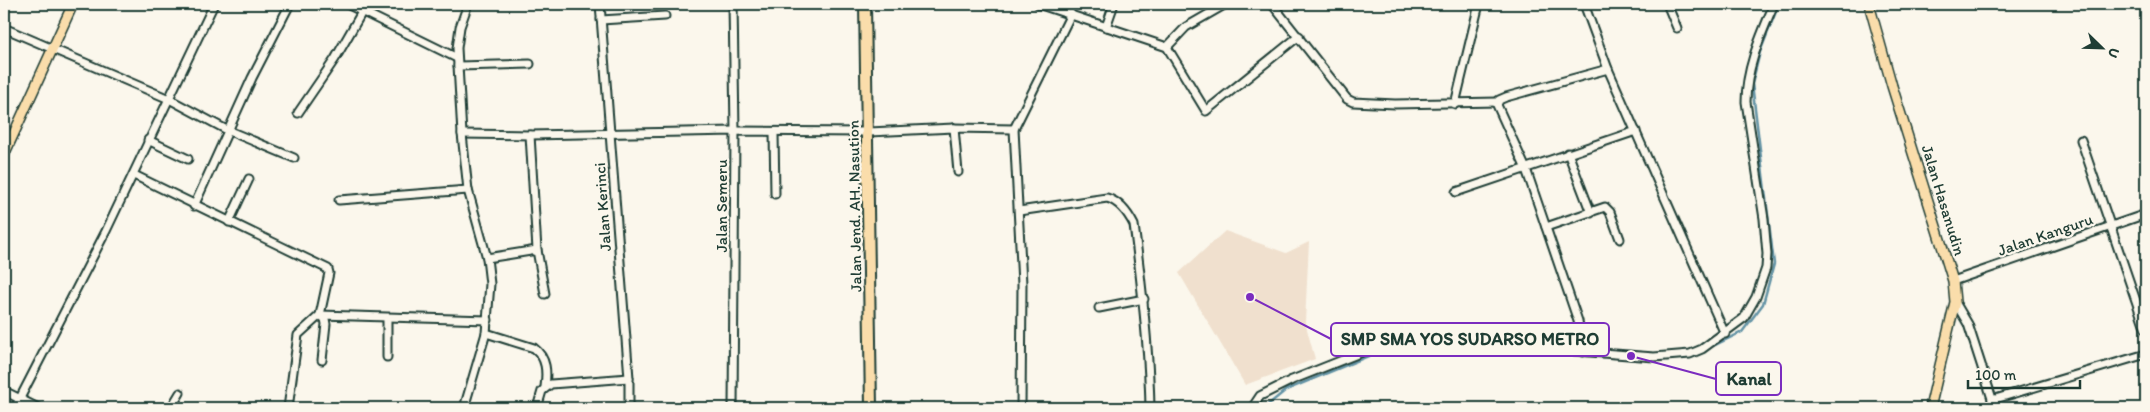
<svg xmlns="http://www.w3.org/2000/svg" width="2150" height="412" font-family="Itim,sans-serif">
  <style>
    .built { fill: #f0e0ce }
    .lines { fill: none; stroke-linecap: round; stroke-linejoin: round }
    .stream { stroke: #6393a5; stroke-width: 2.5 }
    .minor-casing { stroke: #1f3d34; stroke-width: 11 }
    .major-casing { stroke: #1f3d34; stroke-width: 12 }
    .highway-casing { stroke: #1f3d34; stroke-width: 14 }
    .minor { stroke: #fbf7ec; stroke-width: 7 }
    .major { stroke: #faddab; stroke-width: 9 }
    .highway { stroke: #faddab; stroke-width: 10 }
    .labels { text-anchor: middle; stroke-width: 4.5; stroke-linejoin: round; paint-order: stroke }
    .street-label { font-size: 16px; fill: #1f3d34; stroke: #fbf7ec }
    .leader { fill: none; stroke: #7b2cbf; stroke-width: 2 }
    .callout-dot { fill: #7b2cbf; stroke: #fbf7ec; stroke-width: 2 }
    .callout { fill: #fbf7ec; stroke: #7b2cbf; stroke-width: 2 }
    .callout-label { font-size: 18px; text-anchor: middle; font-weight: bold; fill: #1f3d34 }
  </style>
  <rect width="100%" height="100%" fill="#fbf7ec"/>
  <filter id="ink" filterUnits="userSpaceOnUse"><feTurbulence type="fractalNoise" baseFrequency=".02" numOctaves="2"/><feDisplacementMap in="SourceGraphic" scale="10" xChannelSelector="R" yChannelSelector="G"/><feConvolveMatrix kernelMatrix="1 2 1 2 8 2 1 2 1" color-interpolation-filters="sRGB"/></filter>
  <g filter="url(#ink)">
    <polygon class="built" points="1225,231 1286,253 1309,242 1305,322 1315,359 1245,385 1179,273"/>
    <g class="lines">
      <g class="stream">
        <polyline points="1402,347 1434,346 1556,353"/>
        <polyline points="1705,350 1742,332 1763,304 1774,264 1752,84 1760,52 1779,4"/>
        <polyline points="1264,408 1286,390 1378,352 1389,350"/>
      </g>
      <defs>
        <g id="minor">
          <polyline points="347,4 457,58"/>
          <polyline points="600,4 629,378 629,408"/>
          <polyline points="733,4 735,131 733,408"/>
          <polyline points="1038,4 1167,47 1206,111 1299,36"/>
          <polyline points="1272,4 1347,99 1353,102 1395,104 1498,102"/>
          <polyline points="1584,4 1608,69 1725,334"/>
          <polyline points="1667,4 1677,28"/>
          <polyline points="601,20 665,16"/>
          <polyline points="1106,27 1114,4"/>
          <polyline points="4,28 169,99 227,130 294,158"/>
          <polyline points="1167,47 1186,27 1226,4"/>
          <polyline points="458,66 530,64"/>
          <polyline points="1455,104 1479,4"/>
          <polyline points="298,113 335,59 362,12"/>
          <polyline points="954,128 958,172"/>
          <polyline points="774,133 775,194"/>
          <polyline points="462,134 530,135 735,131 869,132 954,128 1014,129"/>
          <polyline points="530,135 537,250 545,294"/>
          <polyline points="148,140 188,159"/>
          <polyline points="2081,140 2146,330"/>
          <polyline points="1568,153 1591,213"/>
          <polyline points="134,175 328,269 329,273 320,315 325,319 326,324 322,360"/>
          <polyline points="1456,192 1636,131"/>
          <polyline points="339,200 468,190"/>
          <polyline points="194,206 252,78 290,4"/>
          <path d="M 1019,211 L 1107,198 C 1120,202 1128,213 1134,225 C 1142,286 1149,347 1150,408"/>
          <polyline points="229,222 249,179"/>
          <polyline points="1546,227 1605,207 1610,212 1620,239"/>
          <polyline points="487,258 537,250"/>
          <polyline points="1953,281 2146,214"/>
          <polyline points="1955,302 1968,324 1995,408"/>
          <polyline points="1099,308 1144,299"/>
          <path d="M 486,333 L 534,348 C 547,358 547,372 545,387"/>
          <polyline points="1583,352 1578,321 1526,169 1497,105 1499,100 1506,97 1608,69"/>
          <polyline points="387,357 387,319"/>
          <polyline points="4,391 38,408"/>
          <polyline points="1992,400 2146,354"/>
          <polyline points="15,408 106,231 214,4"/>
          <polyline points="171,408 180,393"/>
          <polyline points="288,408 298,335 320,315 488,320"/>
          <polyline points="464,408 486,333 490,284 487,258 468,190 462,134 457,48 460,27 468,4"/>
          <polyline points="537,408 542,391 551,384 629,378"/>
          <polyline points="1021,408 1022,284 1014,129 1071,14"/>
          <path d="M 1252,408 L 1260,396 L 1292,380 L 1365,351 L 1415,341 L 1487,344 L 1654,357 L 1690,354 L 1702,349 L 1744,318 L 1756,297 L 1766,268 L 1767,254 L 1764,219 L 1746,102 C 1746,68 1761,35 1774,4"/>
        </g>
        <g id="major">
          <polyline points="1869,4 1892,86 1953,281 1955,302 1930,408"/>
          <polyline points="4,155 73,4"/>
        </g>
        <polyline id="highway" points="865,4 871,408"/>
      </defs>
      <use href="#minor" class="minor-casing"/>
      <use href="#major" class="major-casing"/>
      <use href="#highway" class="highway-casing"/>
      <use href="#minor" class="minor"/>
      <use href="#major" class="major"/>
      <use href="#highway" class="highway"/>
    </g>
  </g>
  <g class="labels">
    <g class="street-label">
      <text transform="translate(1944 200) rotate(73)" y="6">Jalan Hasanudin</text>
      <text transform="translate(721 206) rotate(-90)" y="6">Jalan Semeru</text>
      <text transform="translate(854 206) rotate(-91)" y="6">Jalan Jend. AH. Nasution</text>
      <text transform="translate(602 207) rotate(-94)" y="6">Jalan Kerinci</text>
      <text transform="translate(2045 234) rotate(-19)" y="6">Jalan Kanguru</text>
    </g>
  </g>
  <path class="leader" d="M1250 297L1331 339M1631 356L1716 379"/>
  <g class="callout-dot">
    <circle cx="1250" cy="297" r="5"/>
    <circle cx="1631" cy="356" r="5"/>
  </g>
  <g class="callout">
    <rect x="1331" y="323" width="278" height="33" rx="5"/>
    <rect x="1716" y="362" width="65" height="33" rx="5"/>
  </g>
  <g class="callout-label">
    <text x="1470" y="345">SMP SMA YOS SUDARSO METRO</text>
    <text x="1749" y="385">Kanal</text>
  </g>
  <rect width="2150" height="412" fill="none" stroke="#fbf7ec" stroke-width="20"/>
  <rect x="10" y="10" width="2130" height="392" fill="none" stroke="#1f3d34" stroke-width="2" filter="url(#ink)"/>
  <g transform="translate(2102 48) rotate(113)" stroke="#fbf7ec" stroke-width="4" paint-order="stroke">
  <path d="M0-4L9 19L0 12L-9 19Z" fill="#1f3d34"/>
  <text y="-8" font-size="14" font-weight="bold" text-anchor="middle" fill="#1f3d34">U</text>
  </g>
  <path d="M1968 380v8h112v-8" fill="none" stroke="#1f3d34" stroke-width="2.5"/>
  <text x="1975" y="380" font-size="15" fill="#1f3d34" stroke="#fbf7ec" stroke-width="4" paint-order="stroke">100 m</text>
</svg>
